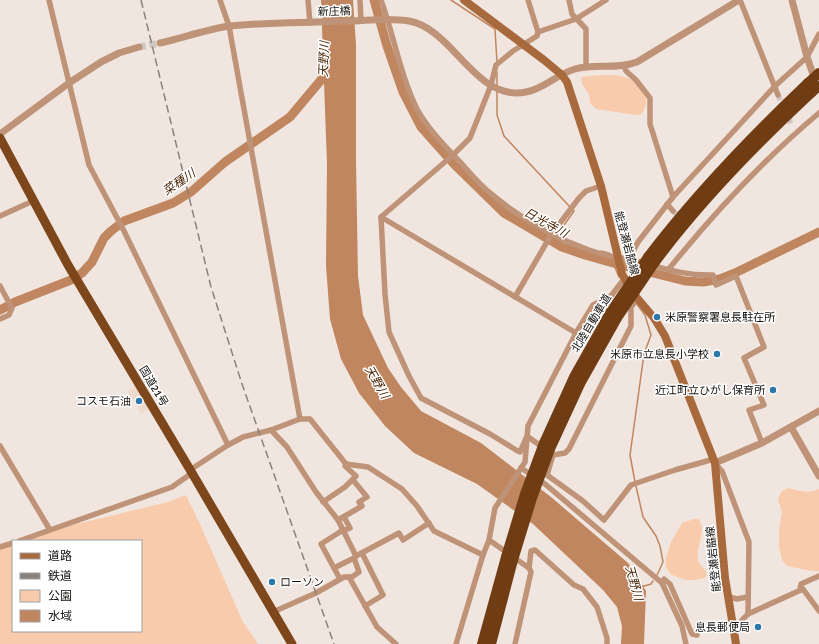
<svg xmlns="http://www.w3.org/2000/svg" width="819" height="644" font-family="Signika,'Noto Sans JP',sans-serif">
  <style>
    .built { fill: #eddbcf }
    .green { fill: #f9cbad }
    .water { fill: #bf865f }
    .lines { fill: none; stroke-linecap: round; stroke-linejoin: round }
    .stream { stroke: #bf865f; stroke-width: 1.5 }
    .river { stroke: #bf865f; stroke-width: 9 }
    .minor-tunnel { stroke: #d0c6c0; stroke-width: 5.5; stroke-dasharray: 5.5 3; stroke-linecap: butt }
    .tertiary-tunnel { stroke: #d0c6c0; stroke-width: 7; stroke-dasharray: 7 3.5; stroke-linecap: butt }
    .minor { stroke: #bf9377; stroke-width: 5.5 }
    .tertiary { stroke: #bf9377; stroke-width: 7 }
    .secondary { stroke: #a8693c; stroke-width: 8 }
    .trunk { stroke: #7e461b; stroke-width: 9 }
    .motorway { stroke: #703c14; stroke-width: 10 }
    .rail { stroke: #89827c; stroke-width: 1.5; stroke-dasharray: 8 4; stroke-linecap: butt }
    .motorway-bridge { stroke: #703c14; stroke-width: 10 }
    .poi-dot { fill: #2d78ab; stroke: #fff; stroke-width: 1.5 }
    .labels { text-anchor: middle; stroke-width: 3; stroke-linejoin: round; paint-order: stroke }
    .street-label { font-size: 11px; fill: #15120f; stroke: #fff }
    .poi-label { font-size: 11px; fill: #15120f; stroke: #fff; text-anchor: end }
    .water-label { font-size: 12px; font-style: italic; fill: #4d2708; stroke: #fff }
  </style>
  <rect width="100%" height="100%" fill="#f1e6df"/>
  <polygon class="built" points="135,386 149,409 141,414 127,391"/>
  <g class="green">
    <path d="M 602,75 C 611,75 622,75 630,79 C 644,87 653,103 640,115 L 636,115 L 596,109 L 590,103 L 589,94 L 582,84 L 581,77 Z"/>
    <path d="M 788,488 C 799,491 808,494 819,489 L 819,571 L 811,571 L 787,566 L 782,560 L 779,546 L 779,529 L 782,512 L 778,500 L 779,496 L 781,492 Z"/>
    <polygon points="186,495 199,522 243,622 258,644 0,644 0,549 13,542 13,631 141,631 141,541 15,541 27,536 168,502"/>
    <path d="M 694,519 L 698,519 C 708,530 696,545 698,559 C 699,566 706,568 707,575 L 705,578 L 693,580 L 685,580 L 670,574 L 666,567 L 666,558 L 671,542 L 682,523 Z"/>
  </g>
  <polygon class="water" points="321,0 353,0 356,45 356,161 358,276 363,315 388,368 401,387 421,411 481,443 551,497 628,563 646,591 644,644 621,644 622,626 617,607 603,590 533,524 477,484 414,453 385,426 359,393 341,359 330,319 326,266 327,164"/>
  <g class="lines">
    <g class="stream">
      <polyline points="451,0 495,29 497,63"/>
      <polyline points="497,72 497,85"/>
      <polyline points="497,90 497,115 504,136 570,207"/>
      <polyline points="557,235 574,211 573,210"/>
      <polyline points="601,251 609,253 610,254"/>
      <polyline points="611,258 619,277"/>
      <polyline points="635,482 630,455 644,354 651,335 645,315 636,303"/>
      <polyline points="636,486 643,517 656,536 660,546 663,562 657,575"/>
      <polyline points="641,587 651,584 653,581"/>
    </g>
    <g class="river">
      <polyline points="374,0 387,46 403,92 421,127 454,164 504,213 562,247 585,255 613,263 685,281 703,282 720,279 735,273 819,232"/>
      <polyline points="0,310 15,302 71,280 82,273 92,262 104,238 111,231 124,221 173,203 191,192 225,162 290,117 321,80 330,67"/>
    </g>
    <g class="minor-tunnel">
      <polyline points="778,95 792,126"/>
      <polyline points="673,211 693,228"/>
    </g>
    <polyline class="tertiary-tunnel" points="139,47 160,43"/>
    <g class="minor">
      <polyline points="49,0 89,165 124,231 228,445"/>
      <polyline points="220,0 229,26 300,419"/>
      <polyline points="308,0 310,23"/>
      <polyline points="360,0 361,21"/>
      <path d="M 381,0 C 394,36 400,74 417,109 C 428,129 445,146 461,163 C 470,173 479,184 490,193 C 520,218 552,237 589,250 C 604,256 620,257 636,261 C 663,268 685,276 713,275 L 716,285 L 736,276 L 764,347 L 744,358 L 764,405 L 749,410 L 762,443"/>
      <polyline points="528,0 538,32 537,36 513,51 496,65 491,85 470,138 453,155 381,217 385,294 389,332 409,376 421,398 490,434 516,450 520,452 527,436 553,455 565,453 569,449 631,326 631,307 637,299"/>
      <polyline points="569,0 572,14 586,29 586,67"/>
      <polyline points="740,0 778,95"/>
      <polyline points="538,32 576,19 606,0"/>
      <polyline points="624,66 626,71 636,80 650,98 650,124 673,197"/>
      <polyline points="667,204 673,211"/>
      <polyline points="0,216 33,201"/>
      <polyline points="381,217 576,333"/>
      <polyline points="629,259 638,242 673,197 775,86 807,57 819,34"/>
      <path d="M 668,270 C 714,213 763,160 819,113"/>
      <polyline points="0,286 12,308 9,315 0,319"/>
      <polyline points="515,297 551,235 579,198 586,191 601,186"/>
      <polyline points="271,430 287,447 316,492 338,520 356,556 354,558 359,572 352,577 344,577 316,593 273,612"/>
      <polyline points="0,446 50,530"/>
      <polyline points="553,455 547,475 583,501 604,520 631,485 675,470 714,459"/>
      <polyline points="715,464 722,471 749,542 748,614 742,620 739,630 735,632"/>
      <polyline points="521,468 545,484 662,583 682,626 686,644"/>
      <polyline points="190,470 228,445 243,437 271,430 300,419 310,419 346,464 368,467 402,489 417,506 434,531 483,555"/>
      <polyline points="323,502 345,487 356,476 345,466 346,464"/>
      <polyline points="338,520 362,506 359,502 367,497 353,480"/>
      <polyline points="343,531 350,528 344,517"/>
      <polyline points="19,541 172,487 192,473"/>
      <polyline points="0,547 13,543"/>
      <polyline points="362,553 383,595 365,606"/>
      <polyline points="356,556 399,533 403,540 429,523"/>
      <polyline points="334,568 354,558"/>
      <polyline points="349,577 377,627 396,644"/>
      <polyline points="340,579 321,544 343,530"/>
      <polyline points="662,583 664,579 670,584 692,634 697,635"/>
      <polyline points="800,590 801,584 819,576"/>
      <polyline points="729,597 737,599 747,597"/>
      <polyline points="748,614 803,589 819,611"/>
      <polyline points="456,644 483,555 489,540"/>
      <polyline points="515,644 531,572 529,568"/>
      <polyline points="607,644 607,638 597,607 583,589 574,585 535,550 531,551 529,568 489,540 495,508 525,462 528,426 576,333 593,305 611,296 624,279"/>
    </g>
    <g class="tertiary">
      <polyline points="792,0 807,57 815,80"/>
      <path d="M 160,43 C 182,38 208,29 230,26 C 268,22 307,23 345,21 C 365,21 389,17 409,21 C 454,29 475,102 526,92 C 544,89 557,74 575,69 C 596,63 615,70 637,62 L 739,0"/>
      <polyline points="0,134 69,83 101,62 119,53 139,47"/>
      <polyline points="791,427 819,476"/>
      <polyline points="715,463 762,443 819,411"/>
    </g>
    <polyline class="secondary" points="464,0 544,60 562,75 567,82 601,186 622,274 633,293 654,318 665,336 715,463 725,578 736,644"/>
    <polyline class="trunk" points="0,138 68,265 192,473 292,644"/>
    <g class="motorway">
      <path d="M 648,257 C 696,194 750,138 808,83"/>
      <path d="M 655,262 C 701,200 755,145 812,92"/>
      <polyline points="544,443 574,377 610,313"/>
      <polyline points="550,449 581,382 617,318"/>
      <polyline points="482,644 506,557"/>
      <polyline points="491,644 513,560"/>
    </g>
    <polyline class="rail" points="141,0 211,287 242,384 334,644"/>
    <g class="motorway-bridge">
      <polyline points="808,83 819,73"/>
      <polyline points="812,92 819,86"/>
      <polyline points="610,313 648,257"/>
      <polyline points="617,318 655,262"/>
      <polyline points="506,557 525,494 544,443"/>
      <polyline points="513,560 532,498 550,449"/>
    </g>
  </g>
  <g class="poi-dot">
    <circle cx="657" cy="317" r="4"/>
    <circle cx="717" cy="354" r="4"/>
    <circle cx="773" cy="390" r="4"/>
    <circle cx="139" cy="401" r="4"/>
    <circle cx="272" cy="582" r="4"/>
    <circle cx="758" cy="627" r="4"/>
  </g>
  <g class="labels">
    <g class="street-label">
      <text transform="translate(334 11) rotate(-2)" y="4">新庄橋</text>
      <text transform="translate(627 243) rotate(75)" y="4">能登瀬岩脇線</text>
      <text transform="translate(591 323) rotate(-59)" y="4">北陸自動車道</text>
      <text transform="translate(154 386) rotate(59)" y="4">国道21号</text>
      <text transform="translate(713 559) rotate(-96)" y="4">能登瀬岩脇線</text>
    </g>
    <g class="poi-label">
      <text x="665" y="321" text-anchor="start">米原警察署息長駐在所</text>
      <text x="709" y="358">米原市立息長小学校</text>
      <text x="765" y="394">近江町立ひがし保育所</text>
      <text x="131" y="405">コスモ石油</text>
      <text x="280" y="586" text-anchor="start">ローソン</text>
      <text x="750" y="631">息長郵便局</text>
    </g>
    <g class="water-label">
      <text transform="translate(324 59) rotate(-88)" y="4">天野川</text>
      <text transform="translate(179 182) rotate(-34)" y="4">菜種川</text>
      <text transform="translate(546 223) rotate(29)" y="4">日光寺川</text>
      <text transform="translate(377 382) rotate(60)" y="4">天野川</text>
      <text transform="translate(634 583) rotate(74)" y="4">天野川</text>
    </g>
  </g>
  <rect x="12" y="540" width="130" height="92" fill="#ffffff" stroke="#a1a09f"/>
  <rect x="20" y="553" width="20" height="6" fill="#a8693c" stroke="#a1a09f"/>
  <text x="48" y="560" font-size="12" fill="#15120f">道路</text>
  <rect x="20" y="573" width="20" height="6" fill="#89827c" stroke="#a1a09f"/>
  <text x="48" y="580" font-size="12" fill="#15120f">鉄道</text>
  <rect x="20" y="590" width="20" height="12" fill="#f9cbad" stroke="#a1a09f"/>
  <text x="48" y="600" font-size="12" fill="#15120f">公園</text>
  <rect x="20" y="610" width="20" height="12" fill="#bf865f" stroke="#a1a09f"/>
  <text x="48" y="620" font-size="12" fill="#15120f">水域</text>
</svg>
